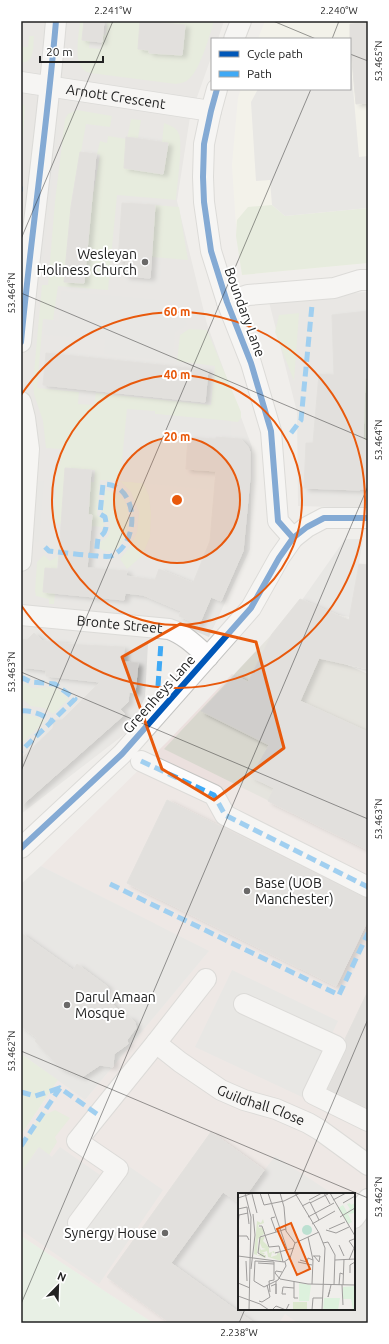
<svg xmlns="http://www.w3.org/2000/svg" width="389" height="1344" font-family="Ubuntu,sans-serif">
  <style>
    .residential { fill: #dfdedc }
    .commercial { fill: #ebe0de; fill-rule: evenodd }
    .education { fill: #f6f6e9 }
    .religious { fill: #dededc }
    .construction { fill: #d8d7ce }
    .grass { fill: #dce8ce; fill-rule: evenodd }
    .park { fill: #ddf1dd }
    .parking { fill: #dedddc }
    .building { fill: #d0cecc; stroke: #d2d0cd; filter: url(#shadow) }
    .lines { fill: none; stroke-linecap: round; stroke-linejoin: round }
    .minor-casing { stroke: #c3c3c1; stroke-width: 22 }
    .minor { stroke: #fdfcfc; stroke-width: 20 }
    .quiet { stroke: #3fa9f5; stroke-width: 5; stroke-dasharray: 10 5; stroke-linecap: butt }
    .cycleway-casing { stroke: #fff; stroke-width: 8 }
    .cycleway { stroke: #0057b8; stroke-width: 6 }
    .marked { fill: none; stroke: #e8590c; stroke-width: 3; stroke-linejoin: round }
    .ticks { fill: none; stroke: #222; stroke-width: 1; stroke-opacity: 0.45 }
    .ring { fill: none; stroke: #e8590c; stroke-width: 2 }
    .poi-dot { fill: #6a6968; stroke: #fff; stroke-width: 1.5 }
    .labels { text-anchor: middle; stroke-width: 4; stroke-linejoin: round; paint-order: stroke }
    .street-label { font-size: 14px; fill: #222; stroke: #fff }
    .poi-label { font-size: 14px; fill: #222; stroke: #fff; text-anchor: end }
    .inset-road { fill: none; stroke: #9e9c9b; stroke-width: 1 }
    .view { fill: #e8590c; fill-opacity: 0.15; stroke: #e8590c; stroke-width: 2 }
    .inset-edge { fill: none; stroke: #222; stroke-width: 2 }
    .centre { fill: #e8590c; stroke: #fff; stroke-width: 2 }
    .ring-label { font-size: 12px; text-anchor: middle; font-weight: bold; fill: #e8590c; stroke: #fff; stroke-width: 4; stroke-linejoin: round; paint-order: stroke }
    .neatline { fill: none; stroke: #222; stroke-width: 1.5 }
    .ticks-label { font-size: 10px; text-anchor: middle; fill: #222 }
  </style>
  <defs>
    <filter id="shadow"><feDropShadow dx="4.5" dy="2.5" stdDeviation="2" flood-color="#0004"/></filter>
  </defs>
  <rect width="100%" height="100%" fill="#f0eeeb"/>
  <g class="residential">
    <polygon points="21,21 224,21 218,39 212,39 212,55 190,117 177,201 207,324 252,447 250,549 209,637 171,621 148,644 145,697 130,730 21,814"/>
    <polygon points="368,292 368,508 298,506 297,412 268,298"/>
  </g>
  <path class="commercial" d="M 232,674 L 311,712 L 368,732 L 368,1323 L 153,1323 L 21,1236 L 21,1135 L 58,1080 L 85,1100 L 208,952 L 41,866 L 167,742 ZM 239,1194 L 354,1194 L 354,1309 L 239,1309 Z"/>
  <polygon class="education" points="265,21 368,21 368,263 242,275 236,226 232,165 238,98 241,89 350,89 350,39 258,39"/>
  <polygon class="religious" points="41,866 209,951 85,1100 21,1054 21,884"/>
  <polygon class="construction" points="273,633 368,674 368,850 164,749"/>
  <g class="grass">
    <path d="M 80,21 L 84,21 L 82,40 L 90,41 L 89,48 L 101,49 L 103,34 L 106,35 L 107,23 L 104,22 L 104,21 L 214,21 C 210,35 200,69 190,78 C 186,82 182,83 176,84 L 90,73 C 71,69 79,36 80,21 ZM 141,21 L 184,25 L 182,55 L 149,52 L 149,50 L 138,49 Z"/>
    <path d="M 29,36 L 34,36 C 33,46 35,64 21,62 L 21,47 L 28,47 Z"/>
    <polygon points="21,103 25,106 23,137 21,136"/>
    <path d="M 77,110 L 112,116 L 110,127 L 86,124 L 81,152 L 80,152 L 71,203 L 64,282 L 84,283 L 91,206 L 100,155 L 97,154 L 100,141 L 107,143 L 108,136 L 127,139 L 131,119 L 141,120 L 138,138 L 130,137 L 125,168 L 163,174 L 168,143 L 162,142 L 164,123 C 171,126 176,127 179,134 C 183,144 177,187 176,200 L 117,195 L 108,290 L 58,286 L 53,320 L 43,319 L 37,388 L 79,392 L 78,404 L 94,405 L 96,393 L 211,405 L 215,366 L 177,361 L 180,335 L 189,329 L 207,330 L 241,412 L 241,418 L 238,422 L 155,414 L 155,411 L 120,481 L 143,483 L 149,496 L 151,513 L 150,537 L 142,556 L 127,569 L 120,559 L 129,548 L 137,532 L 139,512 L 131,492 L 120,481 L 100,480 L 97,515 C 102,518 104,521 104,527 L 91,526 L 92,516 L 87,515 L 90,482 L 94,482 L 95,470 L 66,468 L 61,524 L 53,523 L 57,466 L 60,466 L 61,449 L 46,448 L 43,421 L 34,394 L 33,383 L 42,285 L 48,285 L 55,201 L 65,119 L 68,114 Z"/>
    <polygon points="155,205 179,207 188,260 152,257"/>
    <polygon points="272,205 285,216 368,208 368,263 242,275 236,236 237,220 248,207"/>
    <polygon points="299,313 294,381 275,332 279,315"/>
    <polygon points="365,378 368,378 368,441 363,440"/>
    <path d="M 105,490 C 112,491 120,494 124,500 C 135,516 124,564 99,548 L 100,542 L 108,537 C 112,524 111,521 102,511 Z"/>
    <polygon points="44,555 50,561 58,556 57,569 45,568 43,592 55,593 54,604 49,604 49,599 36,596 35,591 37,562"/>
    <polygon points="25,683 32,688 55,687 69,699 53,714 44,708 31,706 21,698 21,687"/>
    <path d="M 21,715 C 30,714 37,717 45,721 L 21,744 Z"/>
    <polygon points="21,1054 58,1080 21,1135"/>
    <polygon points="55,1110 70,1118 55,1137 57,1142 49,1155 38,1148 21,1173 21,1148 43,1111 47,1114"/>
  </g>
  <polygon class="park" points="21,1236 153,1323 21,1323"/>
  <g class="parking">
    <polygon points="350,54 359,157 368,156 368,208 285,216 272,205 270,180 256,181 251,102 258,89 350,89"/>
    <polygon points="53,124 59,125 41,278 35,277"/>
    <polygon points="61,291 160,300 159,315 164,317 180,312 187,325 175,332 172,361 104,354 105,339 44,335 45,320 59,321"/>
    <polygon points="127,409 155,411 155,414 231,421 230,438 217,437 216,439 188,437 186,469 216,471 214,490 120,481"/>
    <polygon points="36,481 44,481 39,542 31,541"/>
    <polygon points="345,539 363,539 350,617 338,615 302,600"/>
    <polygon points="39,880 51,882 83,895 108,913 121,915 152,937 164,939 184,952 140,1022 132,1016 125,1018 104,994 108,987 77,964 73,970 21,933 21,895"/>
    <polygon points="232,970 338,1021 302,1097 195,1047"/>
    <polygon points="39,1147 52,1157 60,1147 100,1175 114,1156 163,1190 99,1284 21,1230 21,1173"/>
    <polygon points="275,1156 333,1194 247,1194"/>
    <polygon points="223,1192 239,1203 239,1309 354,1309 354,1208 368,1217 368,1323 298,1323 285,1314 279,1323 254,1323 171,1263"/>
  </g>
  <g class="building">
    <polygon points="84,21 104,21 102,42 82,40"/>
    <polygon points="140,21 185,25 182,55 149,53 149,50 138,49"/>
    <polygon points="368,23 368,103 356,104 350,39 350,24"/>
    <polygon points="126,137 168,143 163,174 124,168"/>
    <polygon points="80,152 96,154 84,283 64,282 71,207"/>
    <polygon points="122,203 155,205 150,278 125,276 126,261 118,261"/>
    <polygon points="368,311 368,378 365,378 363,440 368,441 368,489 360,489 360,490 304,488 306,443 313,443 319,374 334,375 332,315"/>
    <polygon points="46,353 208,370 205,402 43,385"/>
    <polygon points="188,437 216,439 216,437 241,439 248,447 250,452 250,478 243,551 221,601 211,597 199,625 179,616 181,611 143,595 125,593 124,600 43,592 45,568 58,569 65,468 91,470 88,515 92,515 87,568 127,571 126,576 155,580 159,569 193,583 210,541 216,471 186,469"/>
    <polygon points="359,564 368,565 368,669 319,658 300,701 368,732 368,850 268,801 274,788 251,777 269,745 201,711 235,675 248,682 272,634 300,599 349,620"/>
    <polygon points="34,633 43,641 66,642 64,644 124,647 123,662 138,663 135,693 129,692 128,702 120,709 125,714 21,806 21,759 53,728 54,720 62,720 100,682 46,676 46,670 21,667 21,639 27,640"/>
    <polygon points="167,800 363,897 368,898 368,920 336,986 127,883"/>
    <polygon points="21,933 73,970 77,964 108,987 104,994 125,1018 129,1017 135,1022 136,1028 127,1040 128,1044 114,1054 113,1067 100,1065 82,1077 60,1068 35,1041 37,1038 21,1026"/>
    <polygon points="368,991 368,1108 328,1089 346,1051 347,1045 345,1039"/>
    <polygon points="211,1132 264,1170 247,1194 239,1194 239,1203 223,1192 171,1263 254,1323 170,1323 107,1277"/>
  </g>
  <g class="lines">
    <defs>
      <g id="minor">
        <polyline points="234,39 241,21"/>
        <path id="s1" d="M 21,82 L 211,111"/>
        <polyline points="217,89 211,111 204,144 203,177 204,202 211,251 227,302 251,363 271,431 278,521 293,538"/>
        <polyline points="227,302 248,295 334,288 360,280 368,280"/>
        <path d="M 21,342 C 31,235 47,128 56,21"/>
        <polyline points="21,402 25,418 29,449 21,561"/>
        <path id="s2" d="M 21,615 L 169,629 C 184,634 196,646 208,657"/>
        <polyline points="141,761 214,795 225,815 368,887"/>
        <polyline points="21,848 122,754 251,608 279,558 293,538 307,527 324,518 368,518"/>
        <polyline points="244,1004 336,1046 313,1094 368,1121"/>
        <path id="s3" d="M 156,1043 L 180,1062 L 221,1090 L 244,1100 L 276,1109 L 308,1123 L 320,1130 L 368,1165"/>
        <polyline points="354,1218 368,1199"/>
        <polyline points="78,1223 118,1169 77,1141 156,1043 206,979"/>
      </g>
    </defs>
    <use href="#minor" class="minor-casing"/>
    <use href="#minor" class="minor"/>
    <g class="quiet">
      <polyline points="21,189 23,189"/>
      <polyline points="291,433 301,420 312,305"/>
      <path d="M 45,547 L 49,551 C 59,552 105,558 111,556 C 141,544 139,483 103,484 L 100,514 L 105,517 C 107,526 107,533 98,538 L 96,556"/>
      <polyline points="21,680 23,678 31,682 55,684 75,699 21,751"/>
      <polyline points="158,686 161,642"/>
      <path d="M 21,711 C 33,710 43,715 52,721"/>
      <polyline points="141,761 214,795 225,815 368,887"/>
      <polyline points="110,884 339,995 368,933"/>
      <polyline points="21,1092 35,1096 60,1088"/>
      <polyline points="21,1146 60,1088 97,1114"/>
    </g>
    <defs>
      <g id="cycleway">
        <polyline points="217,89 211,111 204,144 203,177 204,202 211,251 227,302 251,363 271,431 278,521 293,538"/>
        <path d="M 21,342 C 31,235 47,128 56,21"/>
        <polyline points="21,848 122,754 251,608 279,558 293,538 307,527 324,518 368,518"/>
      </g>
    </defs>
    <use href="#cycleway" class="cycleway-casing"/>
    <use href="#cycleway" class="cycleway"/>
  </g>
  <path d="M0 0H389V1344H0ZM 180,624 L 256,642 L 284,748 L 214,800 L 162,769 L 122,657 Z" fill="#f0eeeb" fill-opacity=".55" fill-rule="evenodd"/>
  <path class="marked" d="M 180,624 L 256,642 L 284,748 L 214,800 L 162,769 L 122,657 Z"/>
  <path class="ticks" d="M 273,21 L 316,39M 332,39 L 339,21M 350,54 L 368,61M 21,239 L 113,21M 21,293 L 368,440M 21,672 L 368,819M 21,771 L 311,89M 21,1051 L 368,1198M 294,1194 L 368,1019M 21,1304 L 368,486M 239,1323 L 245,1309"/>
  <circle cx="177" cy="500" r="63" fill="#e8590c" fill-opacity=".12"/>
  <g class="ring">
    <circle cx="177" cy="500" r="63"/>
    <circle cx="177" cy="500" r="125"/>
    <path d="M21 395A188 188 0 1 1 21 605"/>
  </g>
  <g class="poi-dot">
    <circle cx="145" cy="262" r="4"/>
    <circle cx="247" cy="891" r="4"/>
    <circle cx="67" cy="1005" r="4"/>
    <circle cx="165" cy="1233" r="4"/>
  </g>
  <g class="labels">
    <g class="street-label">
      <text dy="5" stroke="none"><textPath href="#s1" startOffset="96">Arnott Crescent</textPath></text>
      <text transform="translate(245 312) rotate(70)" y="5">Boundary Lane</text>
      <text dy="5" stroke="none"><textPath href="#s2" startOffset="99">Bronte Street</textPath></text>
      <text transform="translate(159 694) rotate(-48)" y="5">Greenheys Lane</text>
      <text dy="5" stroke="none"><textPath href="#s3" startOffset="123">Guildhall Close</textPath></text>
    </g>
    <g class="poi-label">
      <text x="137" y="259">Wesleyan<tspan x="137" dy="16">Holiness Church</tspan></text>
      <text x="255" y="888" text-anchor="start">Base (UOB<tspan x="255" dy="16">Manchester)</tspan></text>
      <text x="75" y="1002" text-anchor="start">Darul Amaan<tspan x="75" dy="16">Mosque</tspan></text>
      <text x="157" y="1238">Synergy House</text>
    </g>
  </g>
  <g transform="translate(238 1193)">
    <rect width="117" height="117" fill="#f0eeeb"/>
    <path d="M 25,26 L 26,30 L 20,32 L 21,35 L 24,34 L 27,40 L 20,46 L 19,62 L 22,62 L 21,53 L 23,57 L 28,56 L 24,55 L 22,50 L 22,45 L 27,43 L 25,48 L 31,54 L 31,60 L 36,58 L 37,61 L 34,59 L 33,64 L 39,62 L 39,60 L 42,60 L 43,68 L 30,64 L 29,58 L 23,60 L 27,60 L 25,62 L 28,62 L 28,65 L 16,61 L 19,28 L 23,30 ZM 55,109 L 69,109 L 69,117 L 55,117 Z" fill="#dce8ce"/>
    <path d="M 112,10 L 113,12 L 117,10 L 117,20 L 110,21 L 114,29 L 110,31 L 100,15 L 105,12 L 109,19 L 112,16 L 109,11 ZM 61,90 L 73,92 L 71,108 L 61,108 ZM 117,93 L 117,117 L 115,117 L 113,106 L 105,106 L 105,94 ZM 86,105 L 102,105 L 100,117 L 85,117 Z" fill="#ddf1dd"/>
    <path d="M64 37a5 5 0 1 1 10 0a5 5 0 1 1-10 0Z" fill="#bce0d1"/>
    <path class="inset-road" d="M 7,0 L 13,24 L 11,117M 22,0 L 26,12 L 46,8 L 62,0M 30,0 L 49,56M 42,0 L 46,14 L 48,38 L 57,50M 57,0 L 81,40 L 87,55 L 84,117M 86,0 L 92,11M 92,0 L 117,43M 14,1 L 19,20M 0,5 L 15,0M 71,7 L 84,0M 95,7 L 108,0M 72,10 L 90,1M 105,10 L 117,3M 64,13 L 72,9 L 81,27M 0,16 L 9,14 L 11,31M 37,24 L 33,25 L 38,39M 70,24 L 96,10M 102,24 L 117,15M 74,31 L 97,18M 0,32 L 1,22 L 10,20M 21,33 L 24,33 L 27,42M 91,36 L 107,29M 88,37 L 98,40 L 111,34M 27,42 L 31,54 L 41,53 L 45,69M 0,43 L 9,43 L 11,47M 70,44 L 75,67 L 74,91M 116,46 L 111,48 L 116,55M 57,50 L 81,39M 85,50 L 90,49 L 97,62 L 96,92M 101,52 L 106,63M 37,60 L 56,55M 0,63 L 46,69 L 52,65 L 57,50M 75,63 L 82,63 L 81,69 L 76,63M 27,64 L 20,60 L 22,44 L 48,36M 62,67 L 69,69 L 70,65 L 75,67M 97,67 L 117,66M 111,67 L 116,55M 8,68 L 9,88M 60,69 L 74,72M 20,70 L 36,71M 13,76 L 17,42 L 15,21M 44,79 L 38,78 L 37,80 L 42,86 L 70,91 L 117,92M 112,80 L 112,72 L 117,69M 36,87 L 36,69 L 17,68 L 16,88 L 26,94 L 40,87 L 48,73 L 47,69M 56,88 L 56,105 L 60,105M 0,90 L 12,95M 101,92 L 102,80 L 105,81M 104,92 L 105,112M 105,92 L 106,66M 33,93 L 38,91 L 38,101 L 38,88M 92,97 L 90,104 L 93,92M 32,99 L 31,88 L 36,87M 48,101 L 44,101 L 45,94 L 56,95M 0,103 L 22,111 L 31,117M 21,108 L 24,109 L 32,104 L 29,92M 34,117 L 38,113 L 48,117 L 51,111M 74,117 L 75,105 L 85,105"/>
    <path class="view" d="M 53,30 L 72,76 L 59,82 L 39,36 Z"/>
    <rect width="117" height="117" class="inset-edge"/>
  </g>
  <circle cx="177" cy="500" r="6" class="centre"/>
  <g class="ring-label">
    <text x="177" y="316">60 m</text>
    <text x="177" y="379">40 m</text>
    <text x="177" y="441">20 m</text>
  </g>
  <rect width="389" height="1344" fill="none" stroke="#ffffff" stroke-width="44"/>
  <rect x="211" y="38" width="140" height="52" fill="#ffffff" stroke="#a7a7a7"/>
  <rect x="219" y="51" width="20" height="6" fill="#0057b8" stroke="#a7a7a7"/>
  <text x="247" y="58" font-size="12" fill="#222222">Cycle path</text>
  <rect x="219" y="71" width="20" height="6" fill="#3fa9f5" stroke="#a7a7a7"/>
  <text x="247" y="78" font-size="12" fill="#222222">Path</text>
  <g transform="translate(58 1286) rotate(23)" stroke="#ffffff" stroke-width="3" paint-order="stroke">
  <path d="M0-3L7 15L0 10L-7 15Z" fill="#222222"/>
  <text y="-6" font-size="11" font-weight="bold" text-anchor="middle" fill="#222222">N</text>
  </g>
  <path d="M40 56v6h63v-6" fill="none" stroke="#222222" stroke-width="2"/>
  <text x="46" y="56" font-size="12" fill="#222222" stroke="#ffffff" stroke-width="3" paint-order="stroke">20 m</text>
  <rect x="22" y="22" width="345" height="1300" class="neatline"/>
  <g class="ticks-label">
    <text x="113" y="14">2.241°W</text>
    <text x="339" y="14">2.240°W</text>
    <text transform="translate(378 61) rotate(-90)" y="4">53.465°N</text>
    <text transform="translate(11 293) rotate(-90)" y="4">53.464°N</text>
    <text transform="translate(378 440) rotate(-90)" y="4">53.464°N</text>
    <text transform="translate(11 672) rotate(-90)" y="4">53.463°N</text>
    <text transform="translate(378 819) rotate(-90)" y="4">53.463°N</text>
    <text transform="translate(11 1051) rotate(-90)" y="4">53.462°N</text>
    <text transform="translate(378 1197) rotate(-90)" y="4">53.462°N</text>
    <text x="239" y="1336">2.238°W</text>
  </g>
</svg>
